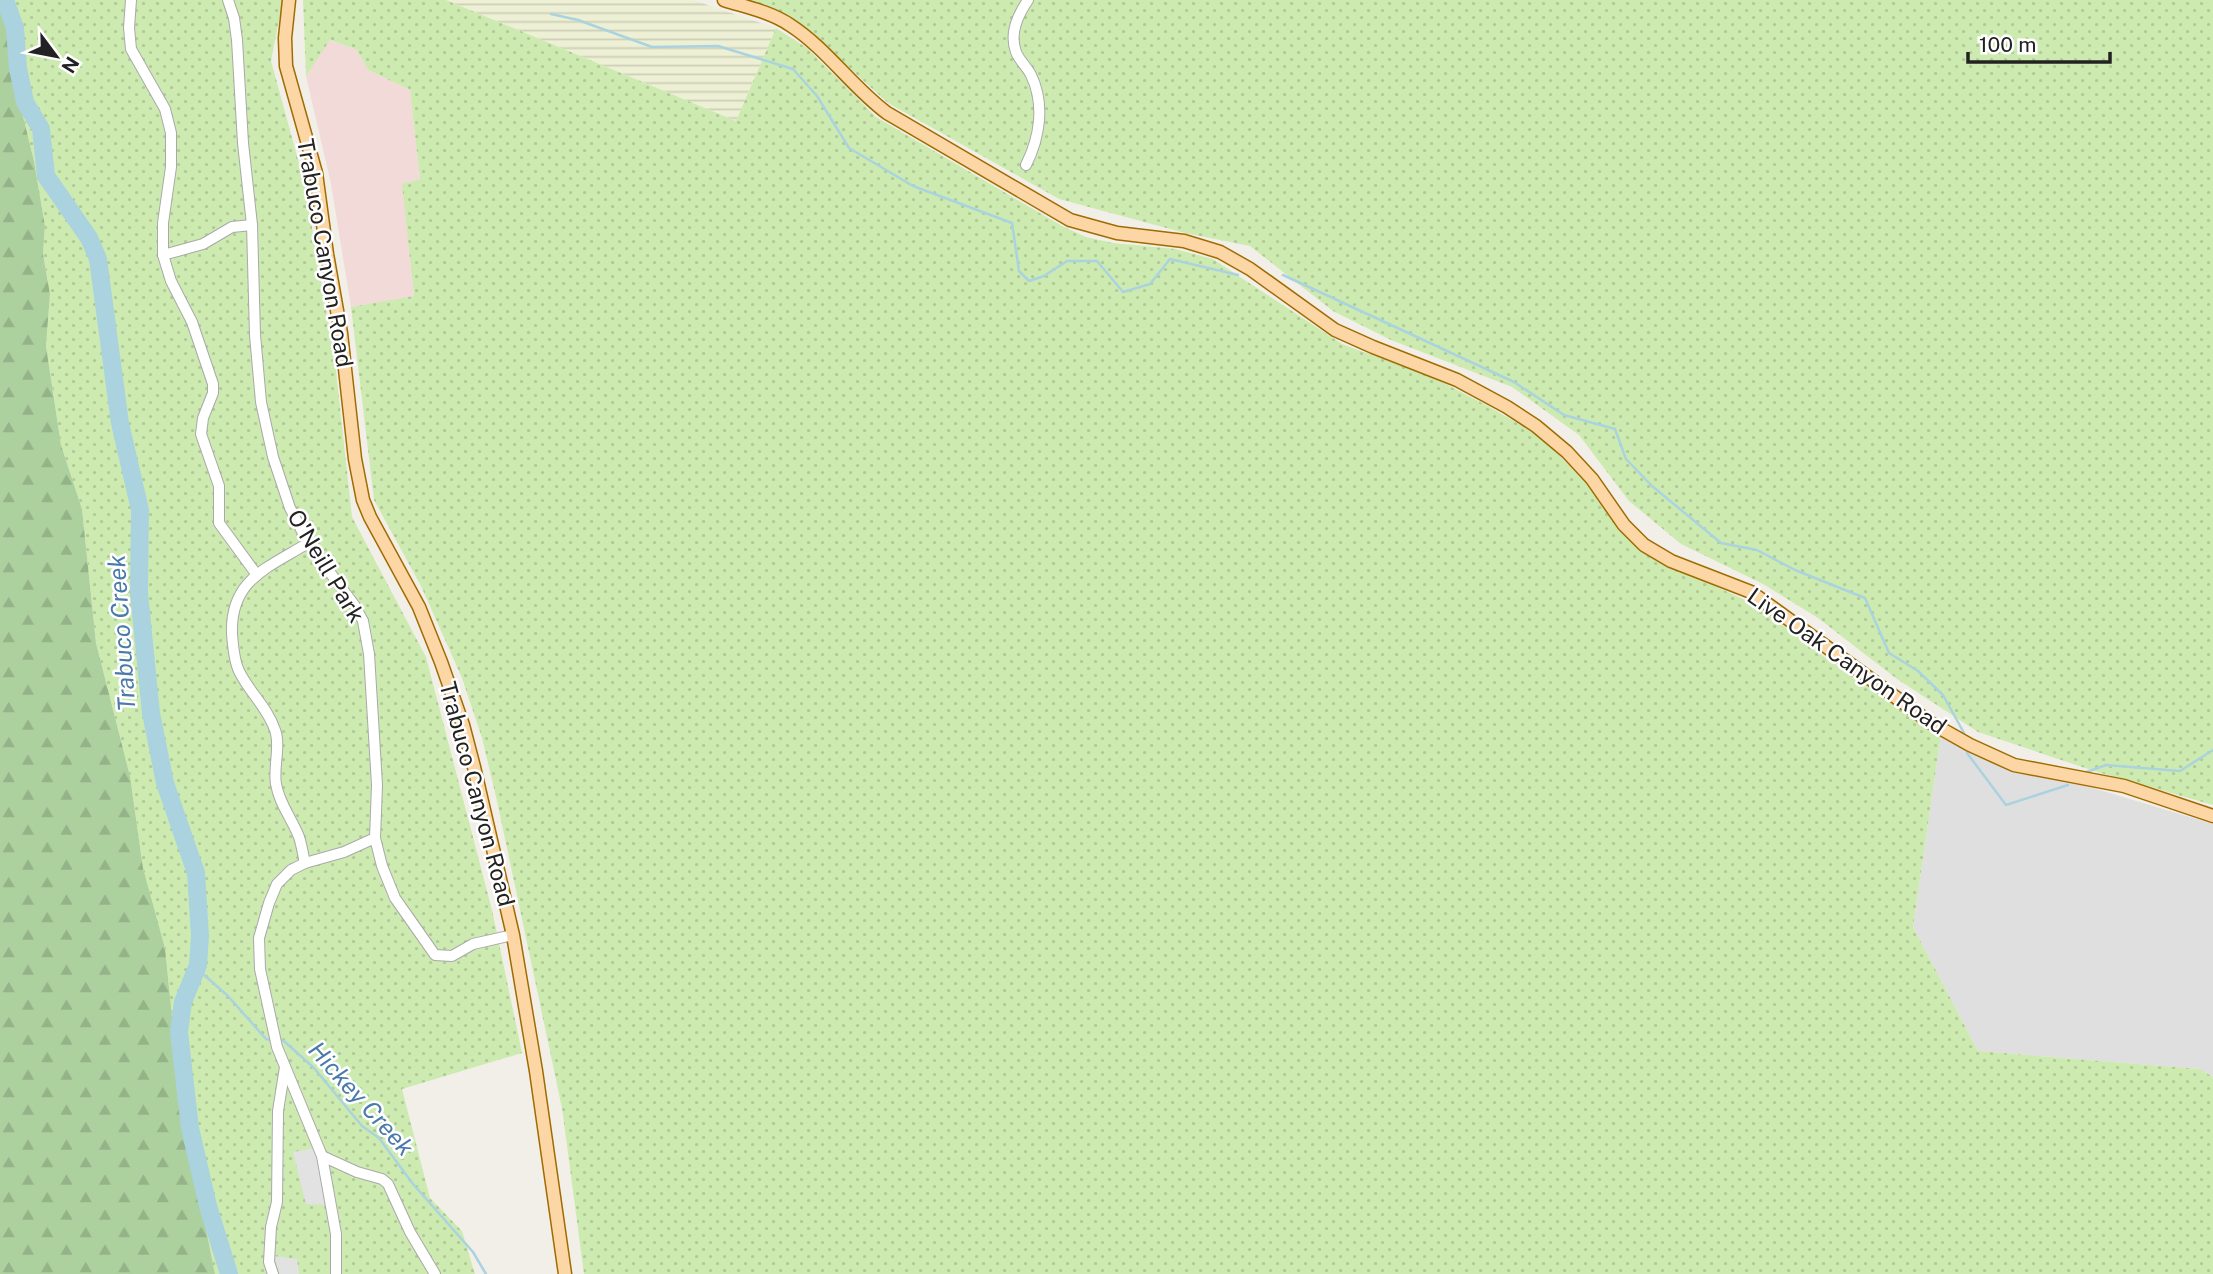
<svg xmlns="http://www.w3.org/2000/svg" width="2213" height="1274" font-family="'Public Sans',sans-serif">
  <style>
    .residential { fill: #e0dfdf }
    .commercial { fill: #f2dad9 }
    .farmland { fill: url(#farmland-rules) }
    .grass { fill: url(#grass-dots) }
    .forest { fill: url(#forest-firs) }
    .parking { fill: #e2e2e2 }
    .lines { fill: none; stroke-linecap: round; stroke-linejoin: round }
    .stream { stroke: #aad3df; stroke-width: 2.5 }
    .river { stroke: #aad3df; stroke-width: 18 }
    .minor-casing { stroke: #a9a9a9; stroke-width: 12 }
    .major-casing { stroke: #a06b00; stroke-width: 15 }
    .minor { stroke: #fff; stroke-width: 10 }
    .major { stroke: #fcd6a4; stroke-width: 12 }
    .labels { text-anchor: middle; stroke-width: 5; stroke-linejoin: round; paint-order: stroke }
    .street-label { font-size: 23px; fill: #222; stroke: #fff }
    .water-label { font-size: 24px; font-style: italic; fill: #4a7aab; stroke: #fff }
  </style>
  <defs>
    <pattern id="farmland-rules" width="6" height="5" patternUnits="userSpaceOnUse" patternTransform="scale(1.75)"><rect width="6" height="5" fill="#eef0d5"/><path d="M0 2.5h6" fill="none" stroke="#ccceb7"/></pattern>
    <pattern id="grass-dots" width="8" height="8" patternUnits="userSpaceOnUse" patternTransform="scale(1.75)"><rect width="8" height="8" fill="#cdebb0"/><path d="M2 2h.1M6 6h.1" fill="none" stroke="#b0c997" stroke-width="1.8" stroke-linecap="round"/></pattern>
    <pattern id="forest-firs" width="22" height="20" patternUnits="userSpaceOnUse" patternTransform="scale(1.75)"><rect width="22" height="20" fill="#add19e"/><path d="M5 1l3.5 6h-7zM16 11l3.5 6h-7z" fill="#95b388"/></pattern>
  </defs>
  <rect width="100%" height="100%" fill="#f2efe9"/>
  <polygon class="residential" points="1941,734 2013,772 2093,788 2213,824 2213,1077 2200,1069 1978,1051 1913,927"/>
  <polygon class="commercial" points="329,40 357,50 368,70 410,90 420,179 403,184 414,297 351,307 331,184 306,76"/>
  <polygon class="farmland" points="446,0 693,0 776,28 736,121"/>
  <g class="grass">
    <polygon points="7,0 283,0 271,61 304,181 335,362 352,517 426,657 492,910 522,1053 402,1089 430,1198 462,1231 475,1274 215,1274 181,1104 165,948 143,868 130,776 96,643 82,509 61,445 46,346 50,294 43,254 45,226 34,161 9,59"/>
    <polygon points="303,0 446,0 736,121 776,28 807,48 876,117 1062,226 1086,237 1113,243 1175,249 1213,259 1342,344 1434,378 1488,406 1534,433 1556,452 1661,561 1758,606 1823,656 1941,734 1913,927 1978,1051 2200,1069 2213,1077 2213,1274 584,1274 562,1108 497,801 482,738 462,678 421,586 374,500 351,307 414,296 402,184 420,179 410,90 368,70 357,50 330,40 306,76"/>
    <polygon points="744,0 2213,0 2213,805 2094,771 1978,732 1897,679 1818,618 1763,584 1681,544 1629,501 1579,435 1512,387 1391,340 1333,311 1250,246 1185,233 1059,199 888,103 813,35 758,4"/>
  </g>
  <polygon class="forest" points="0,0 7,0 9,59 34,161 45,226 43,254 50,294 46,346 61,445 82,509 96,643 130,776 143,868 165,948 181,1104 215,1274 0,1274"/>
  <g class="parking">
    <polygon points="315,1148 327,1205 306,1204 293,1152"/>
    <polygon points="274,1256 297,1259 299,1274 280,1274"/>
  </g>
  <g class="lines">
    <g class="stream">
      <polyline points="551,14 578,20 652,47 718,46 793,69 817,96 849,148 913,186 1012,223 1019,271 1029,281 1044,276 1067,261 1097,261 1123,292 1150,284 1170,259 1238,275"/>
      <polyline points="1283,275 1514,382 1564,415 1615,429 1626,459 1652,486 1721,543 1757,550 1795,570 1865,598 1889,653 1918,671 1943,695 1964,733"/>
      <polyline points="1967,753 2006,805 2068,785"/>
      <polyline points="2084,773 2106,765 2180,771 2213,750"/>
      <polyline points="198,965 203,974 228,996 266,1039 272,1040"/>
      <polyline points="279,1040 284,1041 314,1068 362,1126 379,1138 413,1184 473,1252 486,1274"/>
    </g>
    <polyline class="river" points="5,0 15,28 18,68 25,102 41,129 46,176 89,238 98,259 120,423 140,510 139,593 151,713 165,783 196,873 200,936 198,965 183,1002 179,1032 190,1128 208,1206 229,1274"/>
    <defs>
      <g id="minor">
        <polyline points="131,0 129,28 131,49 165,109 171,133 171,167 163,223 163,255 171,281 192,322 213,384 213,393 203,418 201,434 219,486 219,523 257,575"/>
        <polyline points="228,0 234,18 237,40 243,143 252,225 255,335 261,402 273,457 290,508 308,543 355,606 363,621 369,654 377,785 375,838 382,866 395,898 435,955 452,956 473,944 513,935"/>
        <path d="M 1026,165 C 1040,137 1045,104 1031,75 C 1027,67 1019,60 1016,52 C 1009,33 1018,15 1028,0"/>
        <polyline points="163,255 203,244 232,227 252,225"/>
        <path d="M 308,543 C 268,568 230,579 232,634 C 233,646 234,661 239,671 C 249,692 268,708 275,730 C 281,746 273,767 276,784 C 279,803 292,819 299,837 C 302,846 303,855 305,863 L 291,870 L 277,884 L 269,903 L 259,938 L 260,969 L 277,1047 L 322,1156 L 336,1234 L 336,1274"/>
        <polyline points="305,863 344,852 375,838"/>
        <polyline points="322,1156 357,1172 382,1179 388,1184 410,1232 435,1274"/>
        <polyline points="273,1274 269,1262 271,1227 277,1202 278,1111 285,1067"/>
      </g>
      <g id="major">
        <polyline points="289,0 285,38 286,66 316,173 327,254 341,333 355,459 363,500 370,517 419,607 441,662 463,725 474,767 513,935 536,1071 565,1274"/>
        <path d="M 724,0 C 746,7 771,12 790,25 C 827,49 852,87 887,113 L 1070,220 L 1117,233 L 1184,241 L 1220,252 L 1250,269 L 1335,330 L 1373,347 L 1457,380 L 1507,407 L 1536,426 L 1567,452 L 1592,479 L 1624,525 L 1644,545 L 1671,561 L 1751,592 L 1931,723 L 1970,745 L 2014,765 L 2124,786 L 2213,816"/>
      </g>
    </defs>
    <use href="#minor" class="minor-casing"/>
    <use href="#major" class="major-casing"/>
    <use href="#minor" class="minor"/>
    <use href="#major" class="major"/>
  </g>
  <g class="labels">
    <g class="street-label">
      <text transform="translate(325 253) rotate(80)" y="8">Trabuco Canyon Road</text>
      <text transform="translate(326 566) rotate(59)" y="8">O'Neill Park</text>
      <text transform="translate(1847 661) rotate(35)" y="8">Live Oak Canyon Road</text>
      <text transform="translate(477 794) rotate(75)" y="8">Trabuco Canyon Road</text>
    </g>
    <g class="water-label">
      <text transform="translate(122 633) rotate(-94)" y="8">Trabuco Creek</text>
      <text transform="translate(361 1099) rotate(48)" y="8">Hickey Creek</text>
    </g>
  </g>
  <g transform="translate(56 56) rotate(122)" stroke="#ffffff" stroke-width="5" paint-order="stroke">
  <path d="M0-5L12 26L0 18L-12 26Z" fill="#222222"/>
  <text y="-10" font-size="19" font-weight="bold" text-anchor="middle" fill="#222222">N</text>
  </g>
  <path d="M1968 52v10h142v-10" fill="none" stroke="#222222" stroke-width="3.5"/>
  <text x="1979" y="52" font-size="21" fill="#222222" stroke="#ffffff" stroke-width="5" paint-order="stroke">100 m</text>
</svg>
